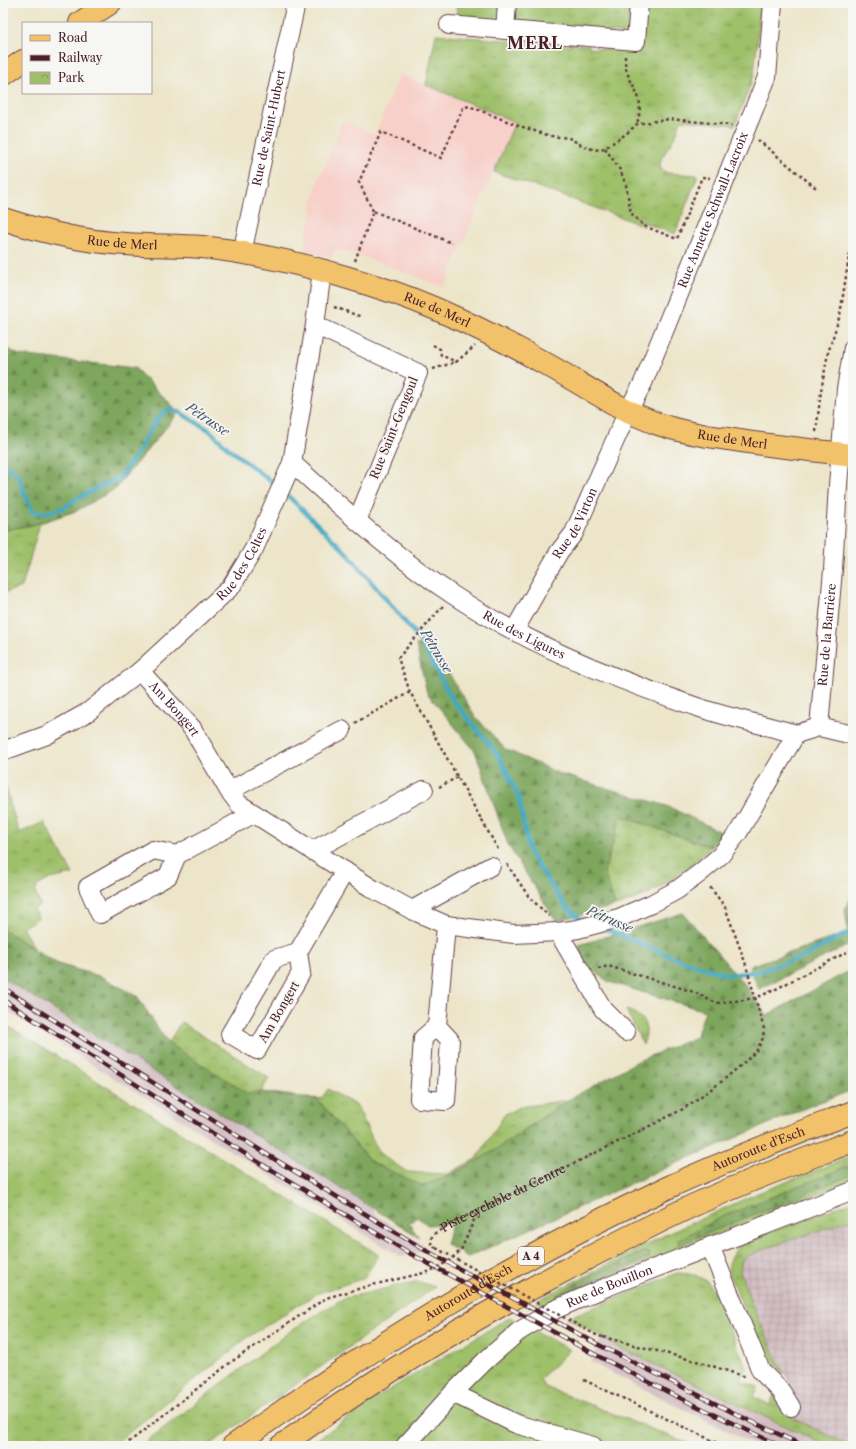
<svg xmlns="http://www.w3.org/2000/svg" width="856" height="1449" font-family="'Libre Caslon Text',serif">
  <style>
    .built { fill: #f7d0ca }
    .industrial { fill: url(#industrial-grid) }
    .railway { fill: #d2bec2 }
    .grass { fill: url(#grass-tufts); stroke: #74704a }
    .forest { fill: url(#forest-firs); stroke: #646244 }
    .park { fill: url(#park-crowns); stroke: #74704a }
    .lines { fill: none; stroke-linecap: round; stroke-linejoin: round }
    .stream { stroke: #42a7c2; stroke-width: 4.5 }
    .minor-casing { stroke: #623d43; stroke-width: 20 }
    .major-casing { stroke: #623d43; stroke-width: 24 }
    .highway-casing { stroke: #623d43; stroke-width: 24 }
    .path { stroke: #623d43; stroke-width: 2.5; stroke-dasharray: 3 3; stroke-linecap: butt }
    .minor { stroke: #fff; stroke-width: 18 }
    .major { stroke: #f2c26a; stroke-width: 22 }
    .highway { stroke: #f2c26a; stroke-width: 22 }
    .rail-casing { stroke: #4a1f2b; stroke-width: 4.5 }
    .rail { stroke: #f6f6f2; stroke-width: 3; stroke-dasharray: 9; stroke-linecap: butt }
    .path-bridge { stroke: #623d43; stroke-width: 2.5; stroke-dasharray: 3 3; stroke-linecap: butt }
    .labels { text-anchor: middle; stroke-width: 3.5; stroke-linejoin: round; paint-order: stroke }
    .shield { fill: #f6f6f2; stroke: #7e6067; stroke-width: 1 }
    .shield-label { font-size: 11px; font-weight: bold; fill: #4a1f2b }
    .street-label { font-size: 12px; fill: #4a1f2b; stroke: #f6f6f2 }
    .water-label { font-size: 13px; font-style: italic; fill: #475567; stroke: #f6f6f2 }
    .district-label { font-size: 16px; font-weight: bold; letter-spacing: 1px; fill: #4a1f2b; stroke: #f6f6f2 }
  </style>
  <defs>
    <pattern id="industrial-grid" width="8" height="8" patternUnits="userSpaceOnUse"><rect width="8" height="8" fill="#d2bec2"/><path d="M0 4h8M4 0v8" fill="none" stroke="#b6a3a7"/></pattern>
    <pattern id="grass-tufts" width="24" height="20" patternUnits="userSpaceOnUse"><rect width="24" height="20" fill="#9ec069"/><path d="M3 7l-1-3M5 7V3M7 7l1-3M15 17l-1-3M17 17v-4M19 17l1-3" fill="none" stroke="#839b57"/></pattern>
    <pattern id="forest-firs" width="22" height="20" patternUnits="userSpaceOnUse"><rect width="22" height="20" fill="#7ea65d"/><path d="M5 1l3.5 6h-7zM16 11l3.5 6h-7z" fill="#69874d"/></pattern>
    <pattern id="park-crowns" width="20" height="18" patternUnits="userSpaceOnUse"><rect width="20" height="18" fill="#9ec069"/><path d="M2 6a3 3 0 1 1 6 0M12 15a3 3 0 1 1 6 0" fill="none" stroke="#839b57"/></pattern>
  </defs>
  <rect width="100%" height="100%" fill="#f6f6f2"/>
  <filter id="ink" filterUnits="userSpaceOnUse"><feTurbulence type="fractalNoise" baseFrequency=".025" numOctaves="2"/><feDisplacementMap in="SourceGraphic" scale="8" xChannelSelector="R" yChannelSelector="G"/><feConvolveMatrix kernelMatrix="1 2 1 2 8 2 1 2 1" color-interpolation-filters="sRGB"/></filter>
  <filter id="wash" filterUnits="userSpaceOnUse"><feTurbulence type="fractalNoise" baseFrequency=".012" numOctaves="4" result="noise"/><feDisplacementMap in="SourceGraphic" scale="16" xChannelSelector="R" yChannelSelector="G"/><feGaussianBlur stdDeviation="0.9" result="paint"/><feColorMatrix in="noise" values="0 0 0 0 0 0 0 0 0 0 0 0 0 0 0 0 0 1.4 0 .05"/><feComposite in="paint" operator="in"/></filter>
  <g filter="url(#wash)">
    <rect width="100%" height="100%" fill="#ece5c9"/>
    <polygon class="built" points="400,74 515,122 444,287 357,255 334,249 332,257 304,252 316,186 343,121 375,135"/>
    <polygon class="industrial" points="853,1219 853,1446 851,1446 794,1419 787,1412 797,1399 751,1302 740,1271 742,1259 761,1250"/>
    <g class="railway">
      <polygon points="3,978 373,1208 375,1214 430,1250 401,1257 3,1009"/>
      <polygon points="602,1338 620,1348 827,1446 757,1446 590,1362"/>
    </g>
    <g class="grass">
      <polygon points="455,3 501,3 499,24 459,21"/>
      <polygon points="515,3 633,3 630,34 513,23"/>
      <polygon points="645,3 761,3 754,75 735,125 681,120 676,135 661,159 660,168 667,173 698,175 675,234 645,223 634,215 644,226 555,193 494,172 515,122 426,85 436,34 570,46 570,43 589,45 589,48 640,52"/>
      <polygon points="40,523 22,587 3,593 3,528 6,530"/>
      <polygon points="3,778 19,833 44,822 73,874 50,879 37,886 35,893 41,905 33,909 38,918 22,928 36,951 3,929 3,840 7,839 3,825"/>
      <path d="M 621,816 L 711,847 C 691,866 670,883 645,895 C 635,900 625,903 615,906 L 604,872 Z"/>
      <path d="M 626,1010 C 645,1016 650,1026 643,1045 Z"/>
      <polygon points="3,1023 379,1255 364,1278 316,1294 248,1337 112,1446 3,1446"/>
      <polygon points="328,1089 357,1106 379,1153 407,1172 448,1174 477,1158 505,1114 520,1107 568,1100 494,1151 449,1176 423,1186 371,1162 318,1100 261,1092 321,1099"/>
      <polygon points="853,1156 853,1180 586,1286 545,1306 536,1301 663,1236 758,1193"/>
      <polygon points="853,1201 853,1219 761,1250 742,1259 740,1271 751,1302 784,1374 758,1341 728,1272 730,1259 737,1248 750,1240"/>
      <polygon points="677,1273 693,1274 707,1281 716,1296 746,1367 741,1381 758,1387 754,1397 770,1405 774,1395 787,1412 794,1419 851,1446 827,1446 620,1348 602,1338 604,1335 599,1335 567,1318"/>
      <polygon points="417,1281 435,1287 208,1446 140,1446 293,1329 342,1299"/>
      <polygon points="510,1317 570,1350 540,1379 545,1387 695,1446 308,1446 374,1399"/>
    </g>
    <g class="forest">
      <polygon points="3,346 19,355 135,368 179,412 123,479 117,488 76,511 40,523 6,530 3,528"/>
      <polygon points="429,641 475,716 505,749 560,774 667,806 725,834 711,847 621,816 604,872 615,906 556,921 508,845 475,751 427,693 416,645"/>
      <polygon points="853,894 853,943 759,989 749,966 848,933 845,909"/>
      <polygon points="683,913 745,985 767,1015 853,969 853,1090 817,1103 668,1167 468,1257 446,1244 452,1223 428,1225 417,1217 409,1224 419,1237 3,978 3,929 58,964 102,977 137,996 168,1043 247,1093 261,1092 318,1100 371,1162 423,1186 449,1176 494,1151 568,1100 638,1061 696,1037 705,1011 609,982 582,963 579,945"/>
      <polygon points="845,1167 853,1168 849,1176 679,1245 678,1240 722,1217"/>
      <polygon points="643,1252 650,1253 649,1258 585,1284 558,1298 556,1295 582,1280"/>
    </g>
    <polygon class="park" points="181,1022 269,1078 261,1092 247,1093 168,1043"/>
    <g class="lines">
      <g class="stream">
        <polyline points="3,464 19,476 24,492 33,512 48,513 65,507 78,498 120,477 138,452 153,425 161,415 169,409 179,412 209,430 228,448 278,487"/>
        <polyline points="283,491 349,555 420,640 452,699 499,756 519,798 529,852 566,907 580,919 585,921"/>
        <polyline points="603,928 685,962 729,975 761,971 804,956 853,930"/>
      </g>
    </g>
  </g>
  <g filter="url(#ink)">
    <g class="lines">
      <defs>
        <g id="minor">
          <polyline points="449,25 636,41 639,3"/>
          <polyline points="505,30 507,3"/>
          <path id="s2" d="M 242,253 L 296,3"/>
          <polyline points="315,325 418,373 357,521"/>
          <path id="s3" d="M 292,463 C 344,509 395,557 453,595 C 527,644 616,680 700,708 C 731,718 764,725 796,734"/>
          <path id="s4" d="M 514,631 L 559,552 L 574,533 L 628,411 L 643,383 L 767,77 L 773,3"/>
          <path id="s5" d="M 140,671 L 192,728 L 229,791 L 239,804 L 373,889 L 412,910 L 446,925 L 514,934 L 558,932 L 578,929 L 619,918 L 651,904 L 677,890 L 700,873 L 721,855 L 738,833 L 796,734 L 819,727 L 833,570 L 838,485 L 846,389 L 853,348"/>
          <polyline points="819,727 853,735"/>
          <path id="s6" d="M 3,751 L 47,735 L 88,712 L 140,671 L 231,587 L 254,549 L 292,463 L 315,325 L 322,270"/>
          <polyline points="229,791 342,730"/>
          <polyline points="312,851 424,790"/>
          <polyline points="177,855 153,850 88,887 100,914 168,876 177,855 253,814"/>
          <polyline points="412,910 491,866"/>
          <polyline points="558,932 603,1009 626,1032"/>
          <polyline points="298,952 301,973 257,1050 230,1034 274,959 298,952 345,871"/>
          <polyline points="437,1026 450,1040 446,1101 419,1099 423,1038 437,1026 446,925"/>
          <polyline points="710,1246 761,1371 781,1391 791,1407"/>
          <polyline points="453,1393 516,1424 593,1446"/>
          <path id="s7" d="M 405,1446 L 453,1393 L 485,1361 L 518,1332 L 554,1310 L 609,1286 L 853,1191"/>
        </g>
        <g id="major">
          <polyline points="80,23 110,3"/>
          <polyline points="3,75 23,61"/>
          <path id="s8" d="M 3,219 C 43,232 84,242 126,244 C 151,246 177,245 202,247 C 258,253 315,267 368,284 C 431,303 490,333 548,365 C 584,385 619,410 658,424 C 681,432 705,436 728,439 C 770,446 811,450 853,455"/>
        </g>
        <g id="highway">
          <path id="s9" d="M 233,1446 C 371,1347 515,1258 669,1187 C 729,1159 791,1136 853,1112"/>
          <path d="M 281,1446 C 404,1356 538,1281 675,1214 C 733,1186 793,1164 853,1141"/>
        </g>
      </defs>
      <use href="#minor" class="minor-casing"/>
      <use href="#major" class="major-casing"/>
      <use href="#highway" class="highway-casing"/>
      <g class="path">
        <path d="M 625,56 C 624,75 634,83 639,99 C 641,107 639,116 637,124"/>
        <polyline points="758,140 816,188"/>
        <polyline points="605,148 620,170 626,185 631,213 644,226 677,239 702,177 710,178"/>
        <polyline points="373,211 359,182 381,132 441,158 463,108 469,106 514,124 550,136 569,138 585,147 595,150 605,148 626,134 637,124 669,119 732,125"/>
        <polyline points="355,261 373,211 452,243"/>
        <polyline points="334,307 362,317"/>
        <polyline points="433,345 440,349 441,355 456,362"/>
        <polyline points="433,369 456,362 475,346"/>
        <polyline points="816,432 821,391 828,353 840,315 853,231"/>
        <polyline points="443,606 398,658 410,692 499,851"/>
        <polyline points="355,723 410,692"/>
        <polyline points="439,787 458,777"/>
        <polyline points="507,864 529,897 549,916"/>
        <polyline points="598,969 608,966 694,992 709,1000 717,1003 743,1000 755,998 772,991 853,949"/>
        <path id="s1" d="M 436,1248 L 431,1245 L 432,1235 L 452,1223 L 628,1137 L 683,1109 L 721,1082 L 747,1060 L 757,1050 L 763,1038 L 764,1029 L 745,962 L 725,907 L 710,887"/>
        <polyline points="603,1337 700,1362 743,1376 747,1375"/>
        <polyline points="584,1380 724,1446"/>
        <polyline points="124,1446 231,1362 326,1298 372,1285 428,1272 449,1261 461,1250 478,1211"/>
      </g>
      <use href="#minor" class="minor"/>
      <use href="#major" class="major"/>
      <use href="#highway" class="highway"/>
      <defs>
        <g id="rail">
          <polyline points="3,988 271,1157 425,1250 599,1345 744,1418 804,1446"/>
          <polyline points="3,1000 266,1167 411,1254 594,1354 676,1396 780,1446"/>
        </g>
      </defs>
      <use href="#rail" class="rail-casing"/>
      <use href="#rail" class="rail"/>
      <polyline class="path-bridge" points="436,1248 598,1336 603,1337"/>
    </g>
  </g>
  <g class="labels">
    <rect class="shield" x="518" y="1247" width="26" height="18" rx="3"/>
    <g class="shield-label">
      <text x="531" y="1260">A 4</text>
    </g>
    <g class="street-label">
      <text dy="4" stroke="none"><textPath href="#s2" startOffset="128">Rue de Saint-Hubert</textPath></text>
      <text dy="4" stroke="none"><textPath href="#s4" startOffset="467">Rue Annette Schwall-Lacroix</textPath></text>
      <text dy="4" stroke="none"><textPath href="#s8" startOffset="122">Rue de Merl</textPath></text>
      <text dy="4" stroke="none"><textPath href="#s8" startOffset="446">Rue de Merl</textPath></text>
      <text transform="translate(394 428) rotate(-68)" y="4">Rue Saint-Gengoul</text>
      <text dy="4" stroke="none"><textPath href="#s8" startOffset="771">Rue de Merl</textPath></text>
      <text dy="4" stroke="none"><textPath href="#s4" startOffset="124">Rue de Virton</textPath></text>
      <text dy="4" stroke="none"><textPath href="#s6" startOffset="309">Rue des Celtes</textPath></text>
      <text dy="4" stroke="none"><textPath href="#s3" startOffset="290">Rue des Ligures</textPath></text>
      <text dy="4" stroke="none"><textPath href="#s5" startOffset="962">Rue de la Barrière</textPath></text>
      <text dy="4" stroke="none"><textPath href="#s5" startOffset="51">Am Bongert</textPath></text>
      <text transform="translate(279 1012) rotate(-60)" y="4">Am Bongert</text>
      <text dy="4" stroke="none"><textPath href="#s9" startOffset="605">Autoroute d'Esch</textPath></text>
      <text dy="4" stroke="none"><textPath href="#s1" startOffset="96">Piste cyclable du Centre</textPath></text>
      <text dy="4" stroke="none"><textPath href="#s7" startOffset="263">Rue de Bouillon</textPath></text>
      <text dy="4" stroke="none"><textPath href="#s9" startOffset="281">Autoroute d'Esch</textPath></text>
    </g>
    <g class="water-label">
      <text transform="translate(208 419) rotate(34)" y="5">Pétrusse</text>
      <text transform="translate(437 651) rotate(59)" y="5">Pétrusse</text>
      <text transform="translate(610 919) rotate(23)" y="5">Pétrusse</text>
    </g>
    <g class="district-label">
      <text x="535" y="49">MERL</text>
    </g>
  </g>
  <rect width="856" height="1449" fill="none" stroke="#f6f6f2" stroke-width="16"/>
  <rect x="22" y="22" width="130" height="72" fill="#f6f6f2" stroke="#b1a0a2"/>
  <rect x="30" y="35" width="20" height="6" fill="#f2c26a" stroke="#b1a0a2"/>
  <text x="58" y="42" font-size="12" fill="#4a1f2b">Road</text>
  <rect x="30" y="55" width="20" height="6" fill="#4a1f2b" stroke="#b1a0a2"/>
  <text x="58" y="62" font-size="12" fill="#4a1f2b">Railway</text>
  <rect x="30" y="72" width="20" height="12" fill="url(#park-crowns)" stroke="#b1a0a2"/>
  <text x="58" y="82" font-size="12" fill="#4a1f2b">Park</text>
</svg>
